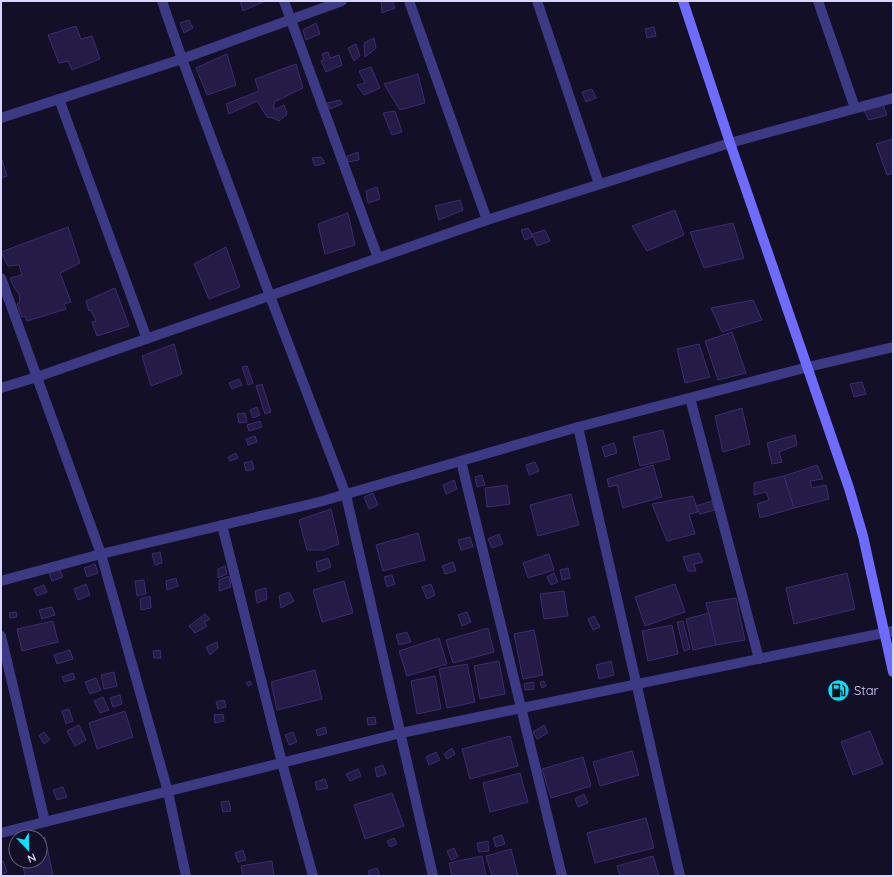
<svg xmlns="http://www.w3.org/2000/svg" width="894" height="877" font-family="Quicksand,sans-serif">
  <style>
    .building { fill: #241b47; stroke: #3b2d73 }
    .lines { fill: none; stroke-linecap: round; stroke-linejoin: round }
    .street { stroke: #3d3a85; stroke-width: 10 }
    .secondary { stroke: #6f6bff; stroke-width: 10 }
    .labels { text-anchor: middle; stroke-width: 3.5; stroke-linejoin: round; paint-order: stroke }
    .poi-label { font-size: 13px; fill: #d9d4ff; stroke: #130f26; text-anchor: start }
  </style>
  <rect width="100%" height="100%" fill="#130f26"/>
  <g class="building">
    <polygon points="240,1 265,1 243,11"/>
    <polygon points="381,1 392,1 395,8 382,13"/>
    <polygon points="189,20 193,28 184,33 180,23"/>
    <polygon points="316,23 320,34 306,40 303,30"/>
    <polygon points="76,26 81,39 92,36 100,59 72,70 68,61 59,63 48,35"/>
    <polygon points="654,27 656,36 647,38 645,29"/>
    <polygon points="374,38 376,48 365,57 364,43"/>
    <polygon points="356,44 360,56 354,61 348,48"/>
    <polygon points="328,52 330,58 339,55 342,65 326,72 321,61 324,60 322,54"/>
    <polygon points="227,54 236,85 207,95 196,68"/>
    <polygon points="296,64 303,88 274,102 274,110 284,105 287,114 279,121 273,118 267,117 257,101 229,114 226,104 259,91 255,79"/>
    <polygon points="371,67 380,88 364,95 357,85 365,83 359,71"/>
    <polygon points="418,74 425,103 400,110 384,84"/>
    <polygon points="592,89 596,98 586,102 582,92"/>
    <polygon points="340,100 342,104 330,109 327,103"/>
    <polygon points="883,104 887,115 869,120 863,109"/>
    <polygon points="395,111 402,132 392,135 383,113"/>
    <polygon points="893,139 893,173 887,175 876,144"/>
    <polygon points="358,152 359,160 348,162 347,156"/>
    <polygon points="1,157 7,176 1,178"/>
    <polygon points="321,157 325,163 315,166 312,158"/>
    <polygon points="377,187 380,199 368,203 366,191"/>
    <polygon points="460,200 463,210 439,220 435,206"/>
    <polygon points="675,210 684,235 647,251 632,226"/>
    <polygon points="348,213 355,245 325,254 318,224"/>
    <polygon points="733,223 744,258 704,268 690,232"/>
    <polygon points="68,227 80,263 60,273 71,302 64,304 66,309 27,321 25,316 22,317 17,304 20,302 19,294 15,289 10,278 22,275 19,265 8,266 1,252"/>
    <polygon points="528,228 532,234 532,237 525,240 521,230"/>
    <polygon points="545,230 550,241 537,246 532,234"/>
    <polygon points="226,247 240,287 209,299 194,264"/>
    <polygon points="115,288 129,326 97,336 92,322 96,321 91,310 89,311 86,301"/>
    <polygon points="753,300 762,320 722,332 711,308"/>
    <polygon points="732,332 746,373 718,380 705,341"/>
    <polygon points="174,344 182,374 151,386 142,356"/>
    <polygon points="699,344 710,377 685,383 677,349"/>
    <polygon points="247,366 253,383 248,385 242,367"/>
    <polygon points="239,379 242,385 232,389 229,383"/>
    <polygon points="862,382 866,394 854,397 850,384"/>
    <polygon points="262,384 271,412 265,414 256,386"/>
    <polygon points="257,407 260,415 253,418 250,410"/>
    <polygon points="742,408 750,444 723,452 715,416"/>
    <polygon points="245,413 247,422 239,423 237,414"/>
    <polygon points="260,421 262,427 249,431 247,425"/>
    <polygon points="663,430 670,459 640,466 633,437"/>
    <polygon points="795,435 797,445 779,452 782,462 772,464 767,443"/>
    <polygon points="255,436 257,442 248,445 246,439"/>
    <polygon points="614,443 617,453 605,457 602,447"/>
    <polygon points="236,453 238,458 230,461 228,457"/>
    <polygon points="252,461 254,469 246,471 244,463"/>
    <polygon points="535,462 539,471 529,475 526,465"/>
    <polygon points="653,465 662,497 623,508 617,485 609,487 607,479"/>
    <polygon points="817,465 823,479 810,481 812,488 826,485 829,499 794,508 784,476"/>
    <polygon points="482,475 485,485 477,487 475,477"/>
    <polygon points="784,476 794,508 760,518 757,504 769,500 766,492 754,495 754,483"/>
    <polygon points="454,480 457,489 446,494 443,485"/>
    <polygon points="507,485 510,504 487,507 485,488"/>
    <polygon points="373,493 378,505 369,509 364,497"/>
    <polygon points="571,494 579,525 538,536 530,505"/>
    <polygon points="693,496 698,512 689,514 695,534 667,541 652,504"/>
    <polygon points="712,501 715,510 700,514 696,506"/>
    <polygon points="331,509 339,544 324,550 307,550 299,520"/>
    <polygon points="418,533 425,560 383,571 376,545"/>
    <polygon points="499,534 503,544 492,548 488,539"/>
    <polygon points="470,537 473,547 461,550 458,540"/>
    <polygon points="160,552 162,563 155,565 152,554"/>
    <polygon points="699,553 703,562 694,564 696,571 688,571 683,557"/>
    <polygon points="549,554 554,570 528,578 523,563"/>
    <polygon points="328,558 331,567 318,572 316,562"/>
    <polygon points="453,562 456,571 445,574 442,566"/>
    <polygon points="95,564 98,573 87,577 84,568"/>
    <polygon points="225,566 227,574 218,578 218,569"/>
    <polygon points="59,568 63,577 52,581 49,573"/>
    <polygon points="568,568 570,578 562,580 560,570"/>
    <polygon points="554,573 558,582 551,585 547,577"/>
    <polygon points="847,573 855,609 794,624 786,588"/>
    <polygon points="392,575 395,584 387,587 384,577"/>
    <polygon points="229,576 231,587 219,591 219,580"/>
    <polygon points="176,578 178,586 167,590 166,581"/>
    <polygon points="144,580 146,594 137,596 135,581"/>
    <polygon points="344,581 353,613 322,622 313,590"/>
    <polygon points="86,584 90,595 78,600 74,589"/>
    <polygon points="431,584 435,595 427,599 422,587"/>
    <polygon points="675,584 685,612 645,626 635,597"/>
    <polygon points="44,585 47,592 37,596 34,589"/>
    <polygon points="266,588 267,599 257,603 255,591"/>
    <polygon points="564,591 568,616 544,619 540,594"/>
    <polygon points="289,592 294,601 281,608 279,596"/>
    <polygon points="150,596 151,608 141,610 140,599"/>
    <polygon points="736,598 745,640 716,645 706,603"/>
    <polygon points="52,607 55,615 42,619 39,610"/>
    <polygon points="16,612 17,617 10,618 9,613"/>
    <polygon points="467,612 471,622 462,626 458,615"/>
    <polygon points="709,613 716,645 693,650 686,619"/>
    <polygon points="205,614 210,619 204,622 207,626 195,633 189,626"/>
    <polygon points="594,616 600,627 593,630 588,619"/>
    <polygon points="53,621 58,642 22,651 17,629"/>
    <polygon points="683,621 690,649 684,651 677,622"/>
    <polygon points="672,625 678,654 648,661 642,631"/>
    <polygon points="488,628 494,652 453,663 446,640"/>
    <polygon points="534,630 543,675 523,679 514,634"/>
    <polygon points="407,632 411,642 399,645 396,635"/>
    <polygon points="439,638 447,664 407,676 399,651"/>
    <polygon points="217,642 218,648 210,655 206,647"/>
    <polygon points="70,650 73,659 57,664 54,655"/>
    <polygon points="160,650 161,658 154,658 153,651"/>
    <polygon points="499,661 505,694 480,699 474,666"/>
    <polygon points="611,661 614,675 599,679 596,665"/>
    <polygon points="467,664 475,702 447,708 439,669"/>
    <polygon points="315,670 322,699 277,710 271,682"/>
    <polygon points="114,672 117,686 104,689 101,675"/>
    <polygon points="73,673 75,679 64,682 62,677"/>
    <polygon points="435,676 441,709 417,714 411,681"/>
    <polygon points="96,678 101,690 90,694 85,682"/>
    <polygon points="250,681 252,684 248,686 246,683"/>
    <polygon points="544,681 546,686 542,688 540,682"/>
    <polygon points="534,682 534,689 525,690 524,684"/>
    <polygon points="120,695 122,704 113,707 110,698"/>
    <polygon points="103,697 109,710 100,713 94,701"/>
    <polygon points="224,700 226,707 218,709 216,702"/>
    <polygon points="69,709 73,721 66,724 62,711"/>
    <polygon points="125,711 133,737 97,749 89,723"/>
    <polygon points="223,714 224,721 215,723 214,715"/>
    <polygon points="375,717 376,724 368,725 367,718"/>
    <polygon points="79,725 86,740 75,746 67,731"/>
    <polygon points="544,725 548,733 537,739 533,732"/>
    <polygon points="325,727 327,733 318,736 316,730"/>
    <polygon points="870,731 883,764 853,775 841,742"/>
    <polygon points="44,732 50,740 44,744 39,736"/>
    <polygon points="293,732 297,742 289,745 285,735"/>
    <polygon points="510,736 518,766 470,779 462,749"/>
    <polygon points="452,748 455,754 447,759 444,754"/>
    <polygon points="632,751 639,775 600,786 593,762"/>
    <polygon points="436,752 440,760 429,765 426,757"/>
    <polygon points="583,757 591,786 551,798 542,769"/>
    <polygon points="383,765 386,774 377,777 375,768"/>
    <polygon points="358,769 361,776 350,781 346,774"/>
    <polygon points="520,773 528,802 490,812 483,783"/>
    <polygon points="325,779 328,788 317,790 315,782"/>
    <polygon points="63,787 67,797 57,800 53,790"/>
    <polygon points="392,793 404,826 365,839 354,805"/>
    <polygon points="584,794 588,803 578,807 575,799"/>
    <polygon points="229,801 231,811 223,812 221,802"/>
    <polygon points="646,818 654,848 595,863 587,833"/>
    <polygon points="502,835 505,844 496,847 493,838"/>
    <polygon points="45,837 53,876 25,876 22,861 40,861 40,838"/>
    <polygon points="394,838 397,844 390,847 387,841"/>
    <polygon points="488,841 489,851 479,852 477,843"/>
    <polygon points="454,848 458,857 451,860 447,851"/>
    <polygon points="511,849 518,876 492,876 486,856"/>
    <polygon points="243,850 246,860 238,862 235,853"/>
    <polygon points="482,856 486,876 452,876 449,863"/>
    <polygon points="653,856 659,876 620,876 617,866"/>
    <polygon points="3,861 7,872 1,874 1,862"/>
    <polygon points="272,861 274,876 243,876 241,866"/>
    <polygon points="377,868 380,876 370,876 368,871"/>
  </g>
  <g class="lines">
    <g class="street">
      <polyline points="162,1 182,59 270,296 346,495 433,876"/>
      <polyline points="284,1 378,258"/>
      <polyline points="409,1 487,220"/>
      <polyline points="537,1 599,184"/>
      <polyline points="818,1 855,108"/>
      <polyline points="59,99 147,339"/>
      <polyline points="1,118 182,59 342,1"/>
      <polyline points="1,278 101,554 168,792 186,876"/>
      <polyline points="1,388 37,377 487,220 730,143 893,98"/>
      <polyline points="690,398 759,659"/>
      <polyline points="578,427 680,876"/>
      <polyline points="461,461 562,876"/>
      <polyline points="222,525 282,763 313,876"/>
      <polyline points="1,581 101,554 319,502 578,427 808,367 893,347"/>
      <polyline points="1,636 45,822"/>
      <polyline points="1,833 401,733 893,631"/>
    </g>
    <polyline class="secondary" points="683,1 730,143 849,488 863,536 893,672"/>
  </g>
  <defs>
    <symbol id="fuel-disc" viewBox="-11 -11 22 22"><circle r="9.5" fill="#00e5ff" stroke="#130f26"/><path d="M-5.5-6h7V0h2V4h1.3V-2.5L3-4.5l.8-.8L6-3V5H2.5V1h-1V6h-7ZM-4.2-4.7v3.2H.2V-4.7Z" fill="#111"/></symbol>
  </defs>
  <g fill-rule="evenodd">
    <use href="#fuel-disc" x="826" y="678" width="25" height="25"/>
  </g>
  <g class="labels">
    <g class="poi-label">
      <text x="854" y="695">Star</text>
    </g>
  </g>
  <rect width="894" height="877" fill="none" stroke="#d9d4ff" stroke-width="4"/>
  <g transform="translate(28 849) rotate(158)"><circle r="19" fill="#130f26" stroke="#625e7d"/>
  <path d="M0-3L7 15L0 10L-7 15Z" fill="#00e5ff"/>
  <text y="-6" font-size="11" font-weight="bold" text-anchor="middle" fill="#d9d4ff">N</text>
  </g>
</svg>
